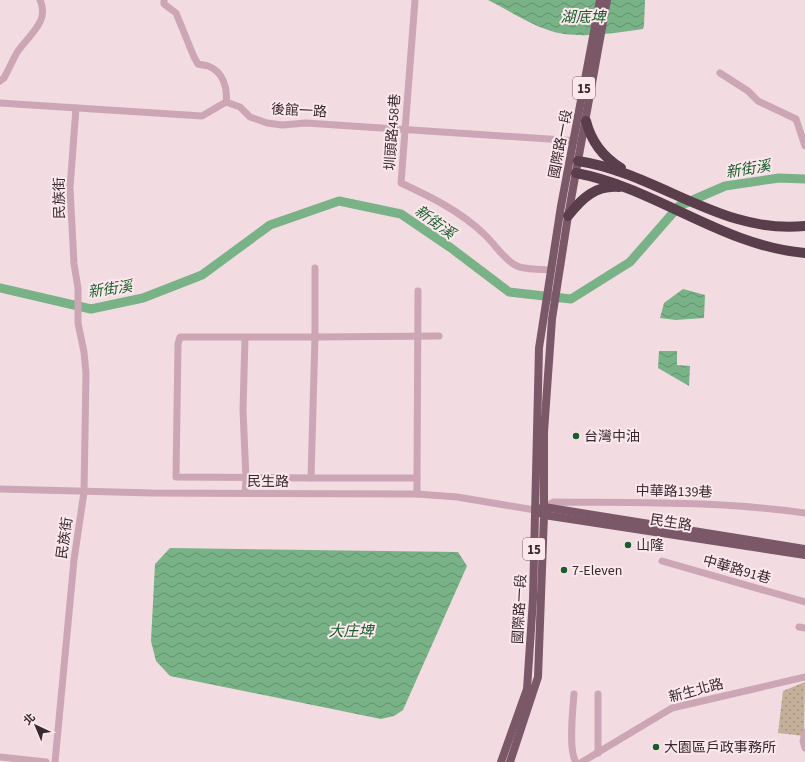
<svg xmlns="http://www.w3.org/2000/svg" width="805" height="762" font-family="'Source Sans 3','Noto Sans TC',sans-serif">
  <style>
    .grass { fill: url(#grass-dots) }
    .water { fill: url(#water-waves) }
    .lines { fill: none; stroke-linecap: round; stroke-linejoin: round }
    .river { stroke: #78b286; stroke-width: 9 }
    .minor { stroke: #cca6b4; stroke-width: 7 }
    .major { stroke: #7b5868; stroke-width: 8 }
    .highway { stroke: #5a3e4c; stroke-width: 10 }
    .poi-dot { fill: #1a5c2c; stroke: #fbe8ed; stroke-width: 1.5 }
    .labels { text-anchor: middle; stroke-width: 4; stroke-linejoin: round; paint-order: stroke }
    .shield { fill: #fbe8ed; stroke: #726269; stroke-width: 1 }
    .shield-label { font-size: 13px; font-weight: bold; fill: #382830 }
    .street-label { font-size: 14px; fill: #382830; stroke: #fbe8ed }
    .poi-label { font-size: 14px; fill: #382830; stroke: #fbe8ed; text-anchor: start }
    .water-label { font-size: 15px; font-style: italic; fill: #1a5c2c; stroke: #fbe8ed }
  </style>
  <defs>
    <pattern id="grass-dots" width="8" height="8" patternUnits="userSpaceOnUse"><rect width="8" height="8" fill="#c4b09a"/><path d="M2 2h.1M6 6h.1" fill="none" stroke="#a08f7e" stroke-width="1.8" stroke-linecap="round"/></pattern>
    <pattern id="water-waves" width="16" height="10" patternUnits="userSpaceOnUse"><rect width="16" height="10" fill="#78b286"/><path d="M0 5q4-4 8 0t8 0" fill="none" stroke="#63916e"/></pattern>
  </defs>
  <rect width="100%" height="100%" fill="#f3dbe2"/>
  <polygon class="grass" points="805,682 804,736 778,733 783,691"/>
  <g class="water">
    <path d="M 488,0 L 645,0 L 644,26 L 643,29 C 615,33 575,40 548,30 C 528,23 508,10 488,0 Z"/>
    <polygon points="683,289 705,295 704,318 676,320 660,318 664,303"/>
    <polygon points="659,351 677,351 677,365 690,366 689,386 658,368"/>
    <polygon points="170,548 458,552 467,566 403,710 394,716 381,719 170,676 156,661 151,641 155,564"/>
  </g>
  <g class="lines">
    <polyline class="river" points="0,288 91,309 143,298 202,275 270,225 339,201 401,214 451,248 509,292 571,299 630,262 679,206 725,186 779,178 805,179"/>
    <g class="minor">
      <path d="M 164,0 L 164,4 L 176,13 L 194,57 L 198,64 C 202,65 205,65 208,66 C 223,71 228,89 226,102"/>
      <path d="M 415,0 L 401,183 C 431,197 460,211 484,234 C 496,245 503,259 517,266 C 526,270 541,269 551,270"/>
      <polyline points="720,73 748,91 758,101 796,119 805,146"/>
      <path d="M 0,81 L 4,78 C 9,69 13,59 18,51 C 29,35 50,21 40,0"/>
      <polyline points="0,103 202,116 226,102 240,107 250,117 267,123 282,125 306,123 579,141"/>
      <polyline points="315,268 315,337 439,336"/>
      <polygon points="180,337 315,337 311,478 176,477 178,344"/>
      <polyline points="245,338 243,410 246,479 245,493"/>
      <polyline points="311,478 417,478 418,291"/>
      <polyline points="0,489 153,493 417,494 457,497 535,510"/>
      <polyline points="417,494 417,478"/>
      <path d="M 544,507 L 554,502 C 637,503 722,501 805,513"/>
      <polyline points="662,561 805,602"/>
      <polyline points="799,627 805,628"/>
      <path d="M 574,694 C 573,708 568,751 576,762"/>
      <polyline points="805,732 803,741 805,748"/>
      <polyline points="598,753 598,694"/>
      <polyline points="0,757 46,762"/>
      <polyline points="55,762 74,560 84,492 86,373 84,352 78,323 78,288 74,264 70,188 76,108"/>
      <polyline points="582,762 672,708 805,677"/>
    </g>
    <g class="major">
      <polyline points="539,509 544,507 805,549"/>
      <polyline points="540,513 544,515 805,555"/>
      <polyline points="501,762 527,689 533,599 539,348 561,206 600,0"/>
      <polyline points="510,762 538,677 544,515 544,432 552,319 568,216 607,0"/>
    </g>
    <g class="highway">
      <path d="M 586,121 C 591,141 603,157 621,168"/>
      <path d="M 578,161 C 658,173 722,235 805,226"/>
      <path d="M 576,173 C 656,188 722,246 805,253"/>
      <path d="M 568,216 C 582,198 596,185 619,187"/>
    </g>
  </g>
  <g class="poi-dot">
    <circle cx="576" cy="436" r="4"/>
    <circle cx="628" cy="545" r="4"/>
    <circle cx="564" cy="570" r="4"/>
    <circle cx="656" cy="747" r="4"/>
  </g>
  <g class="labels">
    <g class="shield">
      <rect x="573" y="77" width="22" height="22" rx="3"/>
      <rect x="523" y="538" width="22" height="22" rx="3"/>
    </g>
    <g class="shield-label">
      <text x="584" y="93">15</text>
      <text x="534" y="554">15</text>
    </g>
    <g class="street-label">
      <text transform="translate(299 110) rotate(3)" y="5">後館一路</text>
      <text transform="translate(392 132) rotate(-86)" y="5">圳頭路458巷</text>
      <text transform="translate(560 144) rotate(-79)" y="5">國際路一段</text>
      <text transform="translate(59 198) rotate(-91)" y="5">民族街</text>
      <text transform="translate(268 481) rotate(1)" y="5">民生路</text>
      <text transform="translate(674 491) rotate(1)" y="5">中華路139巷</text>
      <text transform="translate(671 522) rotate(9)" y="5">民生路</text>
      <text transform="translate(64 538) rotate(-82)" y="5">民族街</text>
      <text transform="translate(737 569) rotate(16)" y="5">中華路91巷</text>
      <text transform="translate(519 609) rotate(-87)" y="5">國際路一段</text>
      <text transform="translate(696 690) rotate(-15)" y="5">新生北路</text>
    </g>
    <g class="poi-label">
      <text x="584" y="441">台灣中油</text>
      <text x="636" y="550">山隆</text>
      <text x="572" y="575">7-Eleven</text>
      <text x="664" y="752">大園區戶政事務所</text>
    </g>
    <g class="water-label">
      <text x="583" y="22">湖底埤</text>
      <text transform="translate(748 169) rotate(-9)" y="5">新街溪</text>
      <text transform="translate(435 222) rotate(36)" y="5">新街溪</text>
      <text transform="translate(110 289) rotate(-8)" y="5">新街溪</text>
      <text x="351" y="636">大庄埤</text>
    </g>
  </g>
  <g transform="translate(36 726) rotate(316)" stroke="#fbe8ed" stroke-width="3" paint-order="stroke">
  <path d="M0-3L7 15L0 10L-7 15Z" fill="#382830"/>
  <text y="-6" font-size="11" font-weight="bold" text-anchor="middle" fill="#382830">北</text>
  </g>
</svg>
